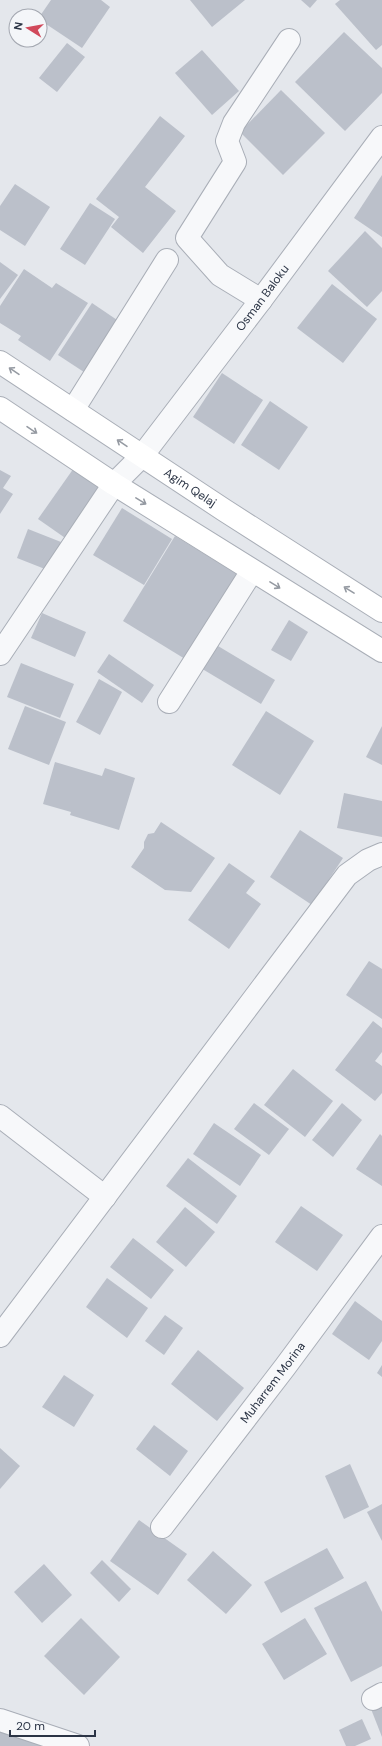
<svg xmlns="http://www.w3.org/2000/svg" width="382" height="1746" font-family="'DM Sans',sans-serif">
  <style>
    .building { fill: #bbc0ca }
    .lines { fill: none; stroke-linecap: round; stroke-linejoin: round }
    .street-casing { stroke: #a9aeb7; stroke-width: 24 }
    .secondary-casing { stroke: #a9aeb7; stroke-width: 24 }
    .street { stroke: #f7f8fa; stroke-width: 22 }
    .secondary { stroke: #fff; stroke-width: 22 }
    .oneway { stroke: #959aa2 }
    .labels { text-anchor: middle; stroke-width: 4; stroke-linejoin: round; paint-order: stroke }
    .street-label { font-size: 12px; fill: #2b3445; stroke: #f4f6f9 }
  </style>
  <rect width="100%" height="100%" fill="#e4e7ec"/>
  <g class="building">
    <polygon points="51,0 101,0 110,7 82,48 40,20 40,16"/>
    <polygon points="190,0 245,0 212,27"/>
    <polygon points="301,0 317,0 310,8"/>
    <polygon points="340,0 382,0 382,45 376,50 335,4"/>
    <polygon points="344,32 382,68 382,93 345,131 295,82"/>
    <polygon points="67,43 85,57 57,92 39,78"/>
    <polygon points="202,50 239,91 212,115 175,73"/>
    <polygon points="281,90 325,133 283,175 240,132"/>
    <polygon points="160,116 185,136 145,187 176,211 143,253 111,227 119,217 96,199"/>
    <polygon points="382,175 382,237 354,218"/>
    <polygon points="15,184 50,207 25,246 0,230 0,206"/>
    <polygon points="90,203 115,219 85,265 60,249"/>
    <polygon points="365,231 382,248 382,291 367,307 328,271"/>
    <polygon points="0,262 18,275 0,299"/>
    <polygon points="24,269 52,288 56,283 88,303 50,361 18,340 21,336 0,323 0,306"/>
    <polygon points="332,284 377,319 343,363 297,328"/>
    <polygon points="92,303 123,324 90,376 58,355"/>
    <polygon points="222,373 263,400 234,444 193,417"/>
    <polygon points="270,401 308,427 279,470 241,445"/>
    <polygon points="76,465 108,488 71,542 38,519"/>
    <polygon points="0,470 11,476 3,488 13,494 0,514"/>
    <polygon points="122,508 172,539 144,585 93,555"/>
    <polygon points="28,529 61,542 50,571 17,558"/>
    <polygon points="175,536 242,577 190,662 123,621"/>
    <polygon points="42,613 86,632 75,657 31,638"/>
    <polygon points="289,620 308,632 291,661 271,650"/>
    <polygon points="213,643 275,680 261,704 199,667"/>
    <polygon points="109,654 154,685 142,703 97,672"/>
    <polygon points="21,663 74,684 60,718 7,697"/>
    <polygon points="99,679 122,692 100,735 76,722"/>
    <polygon points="25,706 66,722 49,765 8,749"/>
    <polygon points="266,711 314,741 280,795 232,765"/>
    <polygon points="382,726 382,765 366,757"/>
    <polygon points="55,762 102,776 105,768 135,778 119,830 70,815 71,812 43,804"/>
    <polygon points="344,793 382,801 382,837 337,828"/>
    <polygon points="161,822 215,858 191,892 165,890 131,867 144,848 144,842 148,834 154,833"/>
    <polygon points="300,830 343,858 312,905 270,877"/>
    <polygon points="229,863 255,881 246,893 261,904 229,949 188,920"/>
    <polygon points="369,961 382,969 382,1019 346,995"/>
    <polygon points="373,1021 382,1028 382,1052 375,1061 382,1066 382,1093 375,1101 335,1070"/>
    <polygon points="293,1069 333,1101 305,1137 264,1105"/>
    <polygon points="254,1103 289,1129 269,1155 234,1129"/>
    <polygon points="342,1103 362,1120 333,1157 312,1140"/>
    <polygon points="214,1123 261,1155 240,1186 193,1154"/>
    <polygon points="380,1134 382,1136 382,1186 356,1169"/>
    <polygon points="188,1158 237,1196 217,1224 166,1186"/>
    <polygon points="301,1206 343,1235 317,1271 275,1242"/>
    <polygon points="185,1207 215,1232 186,1267 156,1242"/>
    <polygon points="133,1238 174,1270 151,1299 110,1267"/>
    <polygon points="107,1278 148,1308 127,1338 86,1307"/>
    <polygon points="355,1301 382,1321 382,1341 369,1360 332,1334"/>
    <polygon points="165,1315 183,1328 164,1355 145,1341"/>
    <polygon points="198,1350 244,1388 217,1421 171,1384"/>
    <polygon points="382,1365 382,1377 377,1373"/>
    <polygon points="64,1375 94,1395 74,1427 42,1407"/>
    <polygon points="154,1425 188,1451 170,1476 136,1449"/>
    <polygon points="0,1448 20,1466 0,1489"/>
    <polygon points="350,1464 369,1507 344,1519 325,1476"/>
    <polygon points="382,1504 382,1541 367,1512"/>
    <polygon points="139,1520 187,1554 158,1595 110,1561"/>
    <polygon points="327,1548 344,1578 281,1613 264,1582"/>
    <polygon points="213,1551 252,1585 226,1614 187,1580"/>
    <polygon points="102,1560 131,1589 119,1602 90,1573"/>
    <polygon points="44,1564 72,1595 42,1623 14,1592"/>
    <polygon points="366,1581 382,1612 382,1666 351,1682 314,1608"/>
    <polygon points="81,1618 120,1657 84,1695 44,1656"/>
    <polygon points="305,1618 327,1654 284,1680 262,1644"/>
    <polygon points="382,1704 382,1737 371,1709"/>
    <polygon points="362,1719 371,1739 355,1746 346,1746 339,1730"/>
    <polygon points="0,1728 46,1746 0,1746"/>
  </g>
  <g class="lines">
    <defs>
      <g id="street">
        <polyline points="261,300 220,275 187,238 235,162 227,141 234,123 289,40"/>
        <polyline points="73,410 167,260"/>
        <path id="s1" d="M 0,654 L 114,484 L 142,456 L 261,300 L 382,137"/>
        <polyline points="169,702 252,571"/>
        <polyline points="0,1116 105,1197"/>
        <polyline points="0,1336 347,875 368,860 382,854"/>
        <path id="s2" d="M 162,1527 L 285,1367 L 382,1236"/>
        <polyline points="373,1699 382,1694"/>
        <polyline points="0,1720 78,1746"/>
      </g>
      <g id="secondary">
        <path id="s3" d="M 0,362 L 224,510 L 382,611"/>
        <polyline points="0,408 114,484 382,651"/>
      </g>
    </defs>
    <use href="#street" class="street-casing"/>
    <use href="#secondary" class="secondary-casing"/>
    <use href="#street" class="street"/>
    <use href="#secondary" class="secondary"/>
  </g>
  <defs><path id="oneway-shaft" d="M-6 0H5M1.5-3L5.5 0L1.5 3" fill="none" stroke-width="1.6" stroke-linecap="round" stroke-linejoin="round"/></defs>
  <g class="oneway">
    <use href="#oneway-shaft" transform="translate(14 371) rotate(-146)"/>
    <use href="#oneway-shaft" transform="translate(32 430) rotate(34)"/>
    <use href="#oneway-shaft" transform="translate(122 443) rotate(-146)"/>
    <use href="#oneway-shaft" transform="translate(141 501) rotate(31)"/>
    <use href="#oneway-shaft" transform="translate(275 585) rotate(32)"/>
    <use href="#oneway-shaft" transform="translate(349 590) rotate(-148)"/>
  </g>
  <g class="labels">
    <g class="street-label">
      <text dy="4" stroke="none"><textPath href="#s1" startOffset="443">Osman Baloku</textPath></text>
      <text dy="4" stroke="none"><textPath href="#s3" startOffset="228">Agim Qelaj</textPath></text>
      <text dy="4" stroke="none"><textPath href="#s2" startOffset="182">Muharrem Morina</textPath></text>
    </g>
  </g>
  <g transform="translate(28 28) rotate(281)"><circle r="19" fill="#f4f6f9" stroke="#a4a8b1"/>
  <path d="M0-3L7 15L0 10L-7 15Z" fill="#d1495b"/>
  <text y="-6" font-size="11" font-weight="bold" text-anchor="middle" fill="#2b3445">N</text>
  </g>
  <path d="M10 1730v6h85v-6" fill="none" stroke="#2b3445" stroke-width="2"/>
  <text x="16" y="1730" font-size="12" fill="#2b3445" stroke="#f4f6f9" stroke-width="3" paint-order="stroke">20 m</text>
</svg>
